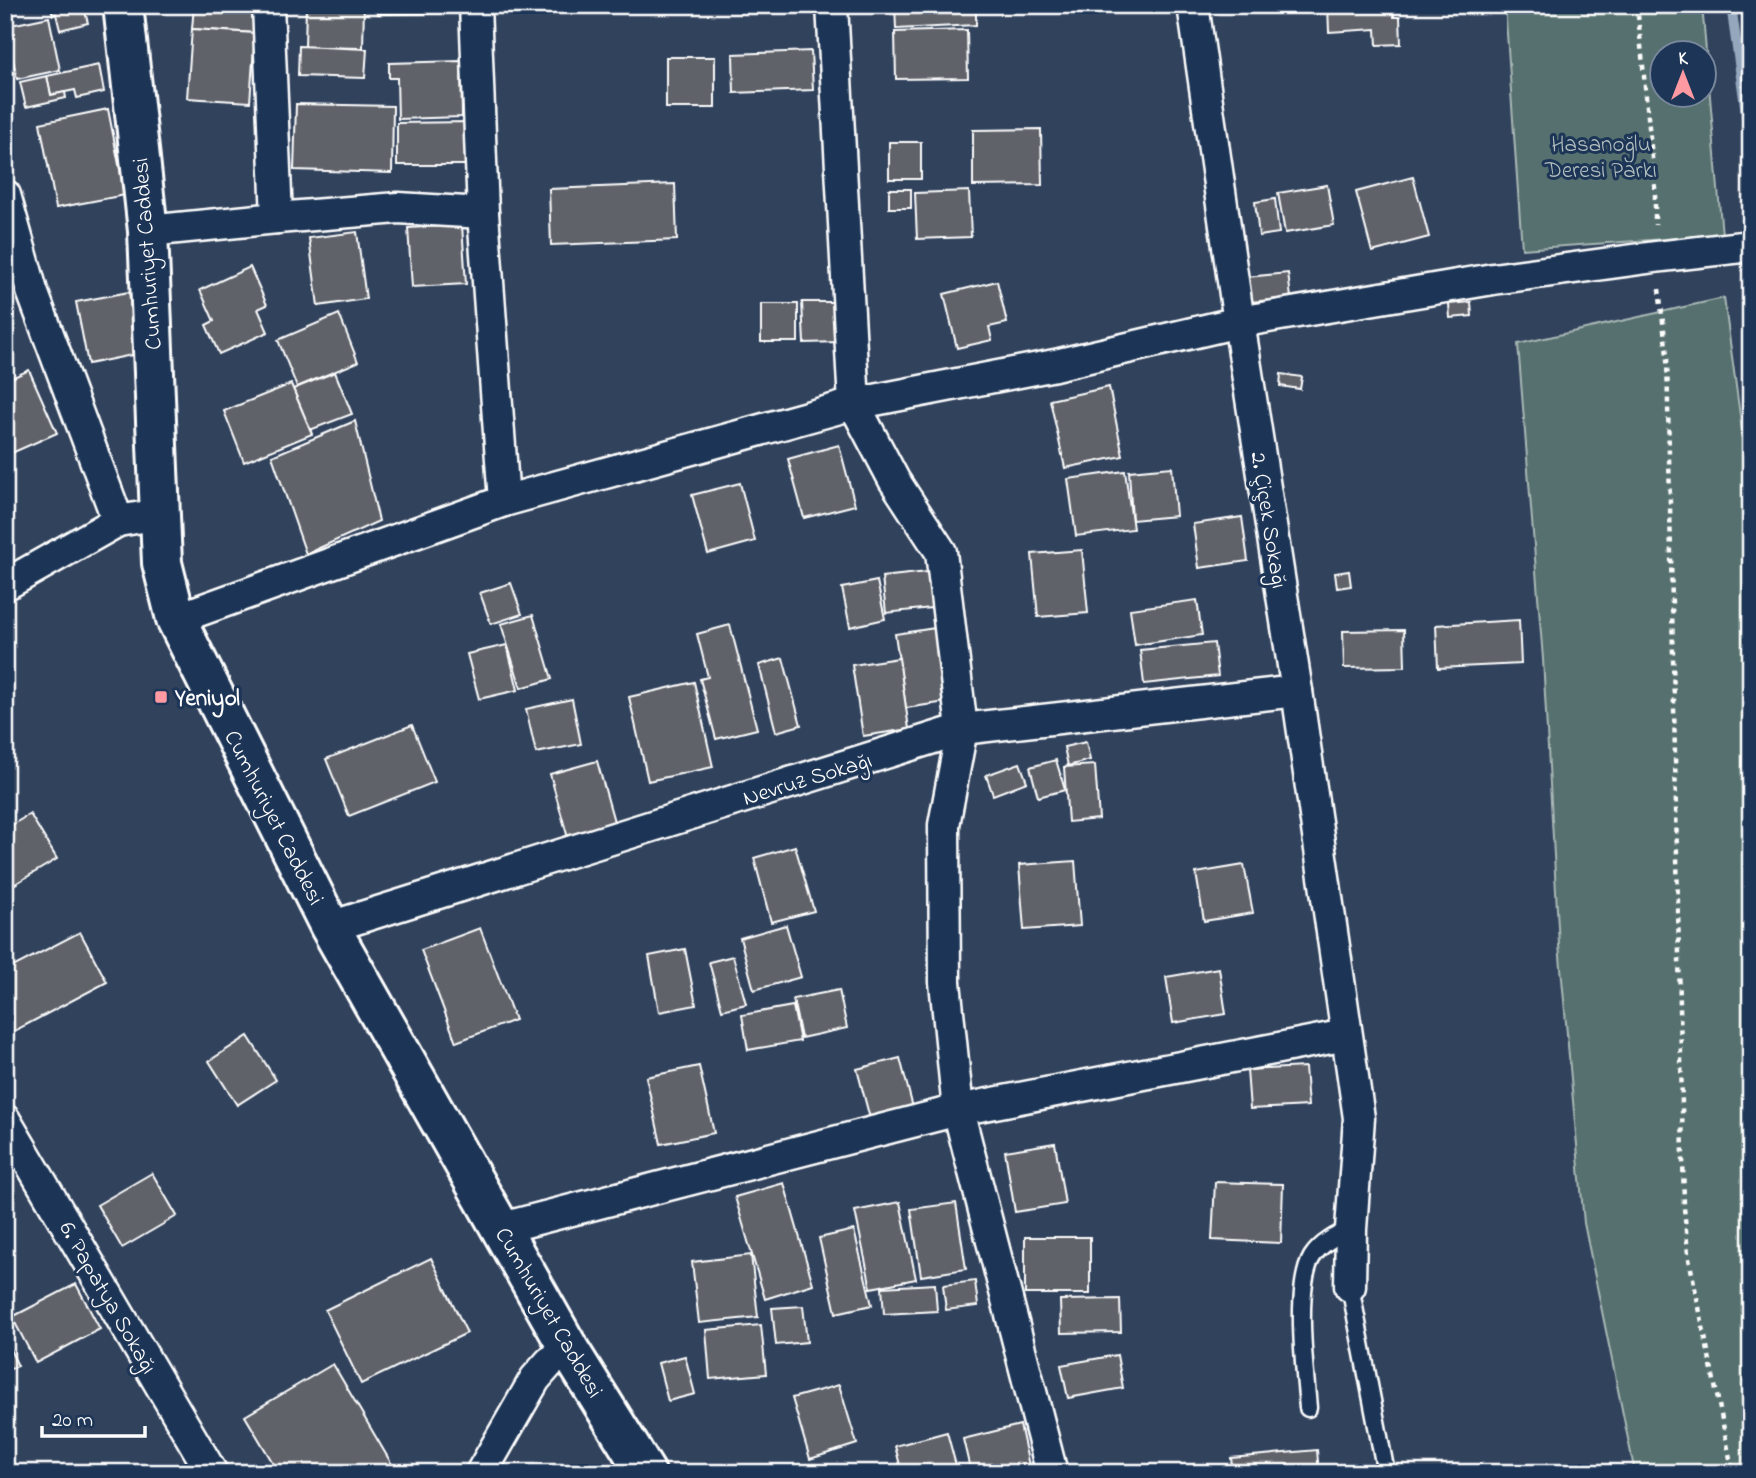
<svg xmlns="http://www.w3.org/2000/svg" width="1756" height="1478" font-family="'Indie Flower',sans-serif">
  <style>
    .green { fill: #55706e; stroke: #aab8b6; stroke-width: 2; fill-rule: evenodd }
    .lines { fill: none; stroke-linecap: round; stroke-linejoin: round }
    .stream { stroke: #94a7bd; stroke-width: 10 }
    .building { fill: #5f6269; stroke: #fff; stroke-width: 2 }
    .lane-casing { stroke: #fff; stroke-width: 21 }
    .street-casing { stroke: #fff; stroke-width: 35 }
    .secondary-casing { stroke: #fff; stroke-width: 44 }
    .path { stroke: #fff; stroke-width: 4.5; stroke-dasharray: 5 5; stroke-linecap: butt }
    .lane { stroke: #1d3557; stroke-width: 16 }
    .street { stroke: #1d3557; stroke-width: 30 }
    .secondary { stroke: #1d3557; stroke-width: 38 }
    .poi-dot { fill: #ff9aa2; stroke: #1d3557; stroke-width: 2.5 }
    .labels { text-anchor: middle; stroke-width: 6; stroke-linejoin: round; paint-order: stroke }
    .park-label { font-size: 23px; fill: #b2bfbe; stroke: #1d3557 }
    .street-label { font-size: 23px; fill: #fff; stroke: #1d3557 }
    .poi-label { font-size: 23px; font-weight: bold; fill: #fff; stroke: #1d3557; text-anchor: start }
  </style>
  <rect width="100%" height="100%" fill="#31425c"/>
  <filter id="ink" filterUnits="userSpaceOnUse"><feTurbulence type="fractalNoise" baseFrequency=".0143" numOctaves="2"/><feDisplacementMap in="SourceGraphic" scale="14" xChannelSelector="R" yChannelSelector="G"/><feConvolveMatrix kernelMatrix="1 2 1 2 8 2 1 2 1" color-interpolation-filters="sRGB"/></filter>
  <g filter="url(#ink)">
    <g class="green">
      <path d="M 1505,5 L 1702,5 L 1722,235 L 1522,249 ZM 1662,52 L 1704,52 L 1704,94 L 1662,94 Z"/>
      <polygon points="1724,298 1751,496 1751,1473 1635,1473 1584,1223 1559,945 1543,659 1518,344"/>
    </g>
    <g class="lines">
      <polyline class="stream" points="1731,5 1751,149"/>
    </g>
    <g class="building">
      <polygon points="50,5 90,5 90,7 84,8 88,23 60,30 56,14 53,15"/>
      <polygon points="194,5 257,5 255,33 192,29"/>
      <polygon points="306,5 364,5 363,48 305,47"/>
      <polygon points="378,5 444,5 444,13 378,14"/>
      <polygon points="895,5 976,5 976,25 896,29"/>
      <polygon points="1328,5 1394,5 1394,17 1400,17 1401,44 1377,45 1376,29 1329,32"/>
      <polygon points="49,17 60,70 17,79 6,26"/>
      <polygon points="192,29 255,33 250,102 187,98"/>
      <polygon points="967,30 968,78 896,79 895,32"/>
      <polygon points="299,46 367,49 365,78 298,76"/>
      <polygon points="811,51 813,90 734,93 733,54"/>
      <rect x="666" y="57" width="49" height="51"/>
      <polygon points="461,61 462,117 398,119 397,78 389,78 389,63"/>
      <polygon points="99,65 104,92 77,98 75,90 51,95 47,76"/>
      <polygon points="47,76 51,95 65,92 66,98 26,107 20,82"/>
      <polygon points="296,104 393,106 392,173 294,170"/>
      <polygon points="108,109 125,195 56,208 40,123"/>
      <polygon points="468,122 469,165 397,165 397,123"/>
      <polygon points="1041,129 1042,185 973,186 973,130"/>
      <rect x="889" y="142" width="32" height="37"/>
      <polygon points="1413,177 1429,237 1372,252 1356,192"/>
      <polygon points="675,184 677,240 551,245 549,189"/>
      <polygon points="1327,185 1334,225 1285,233 1278,193"/>
      <rect x="889" y="189" width="22" height="19"/>
      <polygon points="969,191 971,237 917,239 915,193"/>
      <polygon points="1275,199 1279,233 1259,236 1255,202"/>
      <polygon points="462,225 466,284 412,287 408,228"/>
      <polygon points="357,232 366,299 318,306 309,238"/>
      <polygon points="250,267 267,305 258,309 268,332 219,354 206,325 214,321 200,290"/>
      <polygon points="1288,273 1291,298 1250,302 1247,277"/>
      <polygon points="997,281 1007,323 989,327 992,340 957,348 944,294"/>
      <polygon points="129,292 142,353 88,364 76,302"/>
      <polygon points="802,302 839,302 840,342 804,343"/>
      <polygon points="1471,302 1472,316 1450,318 1449,304"/>
      <rect x="761" y="304" width="37" height="38"/>
      <polygon points="339,314 358,362 297,387 278,340"/>
      <polygon points="29,370 57,433 5,456 5,381"/>
      <polygon points="335,372 352,414 310,430 293,389"/>
      <polygon points="1281,374 1302,377 1300,389 1280,386"/>
      <polygon points="291,384 312,434 244,462 224,411"/>
      <polygon points="1109,387 1123,456 1065,468 1050,400"/>
      <polygon points="355,421 379,521 306,554 272,456"/>
      <polygon points="839,445 855,505 804,518 788,459"/>
      <polygon points="1172,467 1176,516 1132,520 1129,471"/>
      <polygon points="1125,471 1133,529 1076,536 1068,479"/>
      <polygon points="740,483 755,541 708,554 692,495"/>
      <polygon points="1242,517 1248,561 1199,568 1193,524"/>
      <polygon points="1082,550 1088,613 1038,617 1032,554"/>
      <polygon points="936,571 940,607 886,613 882,577"/>
      <polygon points="1349,571 1351,586 1337,588 1335,573"/>
      <polygon points="877,581 885,619 850,627 842,588"/>
      <polygon points="511,583 522,614 491,624 480,593"/>
      <polygon points="1197,600 1202,635 1135,645 1130,609"/>
      <polygon points="533,615 552,679 521,688 501,624"/>
      <polygon points="1519,620 1521,664 1438,668 1436,625"/>
      <polygon points="730,625 757,729 716,739 700,679 708,677 697,634"/>
      <polygon points="942,627 953,701 906,708 895,634"/>
      <polygon points="1404,630 1405,667 1344,668 1343,631"/>
      <polygon points="1214,643 1218,676 1144,684 1140,650"/>
      <polygon points="507,645 518,690 479,699 467,654"/>
      <polygon points="783,658 801,725 776,732 759,665"/>
      <polygon points="899,658 909,729 863,736 852,665"/>
      <polygon points="694,682 713,767 648,781 629,697"/>
      <polygon points="572,699 581,744 536,753 526,709"/>
      <polygon points="412,725 435,782 349,816 326,759"/>
      <polygon points="1086,742 1090,760 1068,766 1064,747"/>
      <polygon points="1056,760 1065,790 1038,797 1030,767"/>
      <polygon points="597,761 615,825 568,838 550,774"/>
      <polygon points="1020,763 1027,782 993,795 986,775"/>
      <polygon points="1095,765 1099,819 1068,822 1064,767"/>
      <polygon points="30,814 57,859 5,890 5,829"/>
      <polygon points="795,846 814,911 771,922 754,858"/>
      <polygon points="1075,861 1080,926 1024,930 1019,865"/>
      <polygon points="1244,865 1253,913 1204,921 1196,873"/>
      <polygon points="786,925 801,977 754,990 740,938"/>
      <polygon points="480,928 515,1020 456,1042 421,950"/>
      <polygon points="80,932 107,982 5,1036 5,971"/>
      <polygon points="685,949 696,1005 659,1012 649,956"/>
      <polygon points="733,956 746,1004 722,1010 709,962"/>
      <polygon points="1219,968 1226,1014 1173,1023 1166,977"/>
      <polygon points="839,990 847,1028 801,1038 793,999"/>
      <polygon points="793,1006 800,1041 748,1050 742,1015"/>
      <polygon points="248,1036 276,1080 237,1105 209,1061"/>
      <polygon points="900,1058 916,1119 873,1130 857,1069"/>
      <polygon points="699,1066 714,1133 661,1144 646,1077"/>
      <polygon points="1305,1067 1308,1106 1250,1109 1247,1070"/>
      <polygon points="1055,1143 1065,1204 1015,1212 1005,1151"/>
      <polygon points="152,1173 177,1216 122,1248 97,1205"/>
      <polygon points="1215,1182 1283,1184 1281,1243 1212,1240"/>
      <polygon points="784,1183 813,1284 765,1299 735,1197"/>
      <polygon points="900,1202 916,1279 871,1288 855,1211"/>
      <polygon points="956,1203 966,1269 921,1276 911,1209"/>
      <polygon points="854,1230 872,1305 836,1313 819,1238"/>
      <rect x="1025" y="1237" width="65" height="57"/>
      <polygon points="751,1255 758,1317 699,1323 692,1262"/>
      <polygon points="431,1258 467,1333 361,1384 325,1310"/>
      <polygon points="975,1281 978,1306 946,1310 943,1285"/>
      <polygon points="76,1284 100,1329 36,1363 12,1317"/>
      <polygon points="935,1284 937,1311 884,1314 882,1287"/>
      <polygon points="1120,1299 1121,1332 1061,1333 1060,1300"/>
      <polygon points="803,1306 807,1342 776,1345 772,1308"/>
      <polygon points="761,1325 766,1374 710,1379 706,1330"/>
      <polygon points="5,1339 18,1366 5,1371"/>
      <polygon points="1117,1355 1123,1388 1068,1398 1061,1365"/>
      <polygon points="685,1356 695,1394 668,1401 658,1363"/>
      <polygon points="333,1364 397,1473 279,1473 245,1416"/>
      <polygon points="839,1385 857,1444 810,1459 792,1398"/>
      <polygon points="1020,1425 1030,1470 1020,1473 971,1473 963,1439"/>
      <polygon points="947,1432 958,1473 902,1473 895,1446"/>
      <polygon points="1317,1450 1319,1473 1233,1473 1231,1458"/>
    </g>
    <g class="lines">
      <defs>
        <g id="lane">
          <polyline points="1350,1286 1386,1473"/>
          <path d="M 1308,1408 C 1305,1372 1294,1287 1312,1257 C 1321,1243 1337,1235 1351,1229"/>
        </g>
        <g id="street">
          <polyline points="268,5 277,218"/>
          <polyline points="475,5 483,213 504,501"/>
          <polyline points="832,5 854,404 894,480 941,552 962,729 944,825 945,982 958,1110 1052,1473"/>
          <polyline points="1193,5 1239,322 1297,691 1359,1118 1351,1229 1350,1286"/>
          <polyline points="5,195 32,291 118,521"/>
          <polyline points="148,231 277,218 398,208 483,213"/>
          <polyline points="5,585 118,521 160,514"/>
          <polyline points="176,619 504,501 854,404 1055,365 1239,322 1493,279 1655,257 1751,246"/>
          <polyline points="330,927 962,729 1297,691"/>
          <polyline points="5,1120 212,1473"/>
          <polyline points="502,1228 958,1110 1346,1035"/>
          <polyline points="481,1473 535,1379 550,1362 570,1351"/>
        </g>
        <polyline id="secondary" points="123,5 148,231 162,563 176,619 330,927 570,1351 646,1473"/>
      </defs>
      <use href="#lane" class="lane-casing"/>
      <use href="#street" class="street-casing"/>
      <use href="#secondary" class="secondary-casing"/>
      <g class="path">
        <polyline points="1637,5 1655,188 1655,225"/>
        <polyline points="1659,289 1667,355 1684,1207 1688,1254 1733,1473"/>
      </g>
      <use href="#lane" class="lane"/>
      <use href="#street" class="street"/>
      <use href="#secondary" class="secondary"/>
    </g>
  </g>
  <rect class="poi-dot" x="154" y="690" width="14" height="14" rx="3.5"/>
  <g class="labels">
    <g class="park-label">
      <text x="1601" y="151">Hasanoğlu<tspan x="1601" dy="26">Deresi Parkı</tspan></text>
    </g>
    <g class="street-label">
      <text transform="translate(146 254) rotate(-94)" y="8">Cumhuriyet Caddesi</text>
      <text transform="translate(1270 520) rotate(81)" y="8">2. Çiçek Sokağı</text>
      <text transform="translate(807 778) rotate(-17)" y="8">Nevruz Sokağı</text>
      <text transform="translate(275 817) rotate(63)" y="8">Cumhuriyet Caddesi</text>
      <text transform="translate(109 1297) rotate(60)" y="8">6. Papatya Sokağı</text>
      <text transform="translate(550 1312) rotate(60)" y="8">Cumhuriyet Caddesi</text>
    </g>
    <g class="poi-label">
      <text x="175" y="705">Yeniyol</text>
    </g>
  </g>
  <rect width="1756" height="1478" fill="none" stroke="#1d3557" stroke-width="28"/>
  <rect x="14" y="14" width="1728" height="1450" fill="none" stroke="#fff" stroke-width="2.5" filter="url(#ink)"/>
  <g transform="translate(1683 74)"><circle r="33" fill="#1d3557" stroke="#77869a" stroke-width="2"/>
  <path d="M0-5L12 26L0 18L-12 26Z" fill="#ff9aa2"/>
  <text y="-10" font-size="19" font-weight="bold" text-anchor="middle" fill="#ffffff">K</text>
  </g>
  <path d="M42 1426v10h103v-10" fill="none" stroke="#ffffff" stroke-width="3.5"/>
  <text x="52" y="1426" font-size="21" fill="#ffffff" stroke="#1d3557" stroke-width="5" paint-order="stroke">20 m</text>
</svg>
